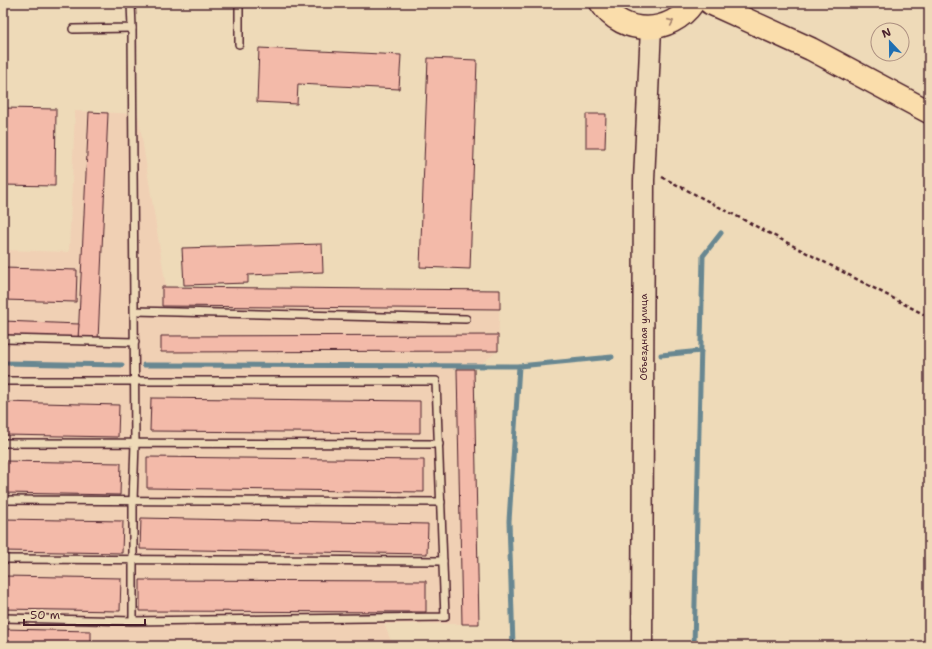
<svg xmlns="http://www.w3.org/2000/svg" width="932" height="649" font-family="'Shantell Sans',sans-serif">
  <style>
    .built { fill: #f0d0b4 }
    .lines { fill: none; stroke-linecap: round; stroke-linejoin: round }
    .stream { stroke: #688791; stroke-width: 5 }
    .building { fill: #f3baa9; stroke: #4a1f2b }
    .service-casing { stroke: #4a1f2b; stroke-width: 10 }
    .secondary-casing { stroke: #4a1f2b; stroke-width: 23 }
    .primary-casing { stroke: #4a1f2b; stroke-width: 25 }
    .path { stroke: #4a1f2b; stroke-width: 2.5; stroke-dasharray: 4 3; stroke-linecap: butt }
    .service { stroke: #eedab8; stroke-width: 7 }
    .secondary { stroke: #eedab8; stroke-width: 20 }
    .primary { stroke: #faddab; stroke-width: 22 }
    .oneway { stroke: #a27e6b }
    .labels { text-anchor: middle; stroke-width: 3; stroke-linejoin: round; paint-order: stroke }
    .street-label { font-size: 10px; fill: #4a1f2b; stroke: #eedab8 }
  </style>
  <rect width="100%" height="100%" fill="#eedab8"/>
  <filter id="ink" filterUnits="userSpaceOnUse"><feTurbulence type="fractalNoise" baseFrequency=".025" numOctaves="2"/><feDisplacementMap in="SourceGraphic" scale="8" xChannelSelector="R" yChannelSelector="G"/><feConvolveMatrix kernelMatrix="1 2 1 2 8 2 1 2 1" color-interpolation-filters="sRGB"/></filter>
  <g filter="url(#ink)">
    <polygon class="built" points="75,111 138,114 166,287 500,290 498,351 474,369 479,624 384,624 393,646 3,646 3,250 69,252"/>
    <g class="lines">
      <g class="stream">
        <polyline points="661,355 701,351"/>
        <polyline points="3,363 122,365"/>
        <polyline points="144,365 519,366 612,357"/>
        <polyline points="513,646 509,521 519,366"/>
        <polyline points="694,646 703,256 721,233"/>
      </g>
    </g>
    <g class="building">
      <polygon points="259,48 401,55 399,89 298,84 297,104 257,102"/>
      <polygon points="428,58 477,60 470,269 420,267"/>
      <polygon points="3,108 56,109 55,186 3,185"/>
      <polygon points="89,112 108,113 98,340 78,339"/>
      <polygon points="586,114 606,114 605,148 586,148"/>
      <polygon points="322,244 323,272 248,275 248,283 184,285 182,248"/>
      <polygon points="3,268 77,270 76,302 3,300"/>
      <polygon points="162,287 500,290 500,309 162,306"/>
      <polygon points="3,321 79,324 78,338 3,335"/>
      <polygon points="498,335 498,351 161,352 161,336"/>
      <polygon points="457,369 474,369 479,624 462,624"/>
      <polygon points="151,398 420,401 420,433 150,431"/>
      <polygon points="3,402 119,405 118,437 3,435"/>
      <polygon points="147,457 424,460 424,492 147,488"/>
      <polygon points="3,461 121,463 120,495 3,493"/>
      <polygon points="141,518 428,524 427,554 140,549"/>
      <polygon points="3,519 123,521 122,553 3,551"/>
      <polygon points="3,576 121,578 120,611 3,609"/>
      <polygon points="140,580 426,581 426,612 140,611"/>
      <polygon points="3,629 91,631 91,646 3,643"/>
      <polygon points="3,643 73,645 3,646"/>
    </g>
    <g class="lines">
      <defs>
        <g id="service">
          <polyline points="239,3 239,44"/>
          <polyline points="132,28 135,443 133,501 133,621"/>
          <polyline points="73,29 132,28 131,3"/>
          <polyline points="135,311 466,319"/>
          <polyline points="3,339 135,342"/>
          <polyline points="3,381 436,381 445,617 133,621 3,618"/>
          <polyline points="3,443 439,444"/>
          <polyline points="3,500 441,502"/>
          <polyline points="3,559 443,561"/>
        </g>
        <polyline id="secondary" points="642,646 644,180 651,28"/>
        <g id="primary">
          <path d="M 601,3 C 623,37 671,35 693,3"/>
          <polyline points="710,3 811,49 929,112"/>
        </g>
      </defs>
      <use href="#service" class="service-casing"/>
      <use href="#secondary" class="secondary-casing"/>
      <use href="#primary" class="primary-casing"/>
      <polyline class="path" points="662,177 929,317"/>
      <use href="#service" class="service"/>
      <use href="#secondary" class="secondary"/>
      <use href="#primary" class="primary"/>
    </g>
    <defs><path id="oneway-chevron" d="M-2-3.5L2.5 0L-2 3.5" fill="none" stroke-width="1.6" stroke-linecap="round" stroke-linejoin="round"/></defs>
    <use class="oneway" href="#oneway-chevron" transform="translate(671 22) rotate(-24)"/>
  </g>
  <g class="labels">
    <g class="street-label">
      <text transform="translate(643 337) rotate(-90)" y="4">Объездная улица</text>
    </g>
  </g>
  <rect width="932" height="649" fill="none" stroke="#eedab8" stroke-width="16"/>
  <rect x="8" y="8" width="916" height="633" fill="none" stroke="#4a1f2b" stroke-width="1.5" filter="url(#ink)"/>
  <g transform="translate(890 42) rotate(338)"><circle r="19" fill="#eedab8" stroke="#ac8f80"/>
  <path d="M0-3L7 15L0 10L-7 15Z" fill="#1f6fb2"/>
  <text y="-6" font-size="11" font-weight="bold" text-anchor="middle" fill="#4a1f2b">N</text>
  </g>
  <path d="M24 619v6h121v-6" fill="none" stroke="#4a1f2b" stroke-width="2"/>
  <text x="30" y="619" font-size="12" fill="#4a1f2b" stroke="#eedab8" stroke-width="3" paint-order="stroke">50 m</text>
</svg>
